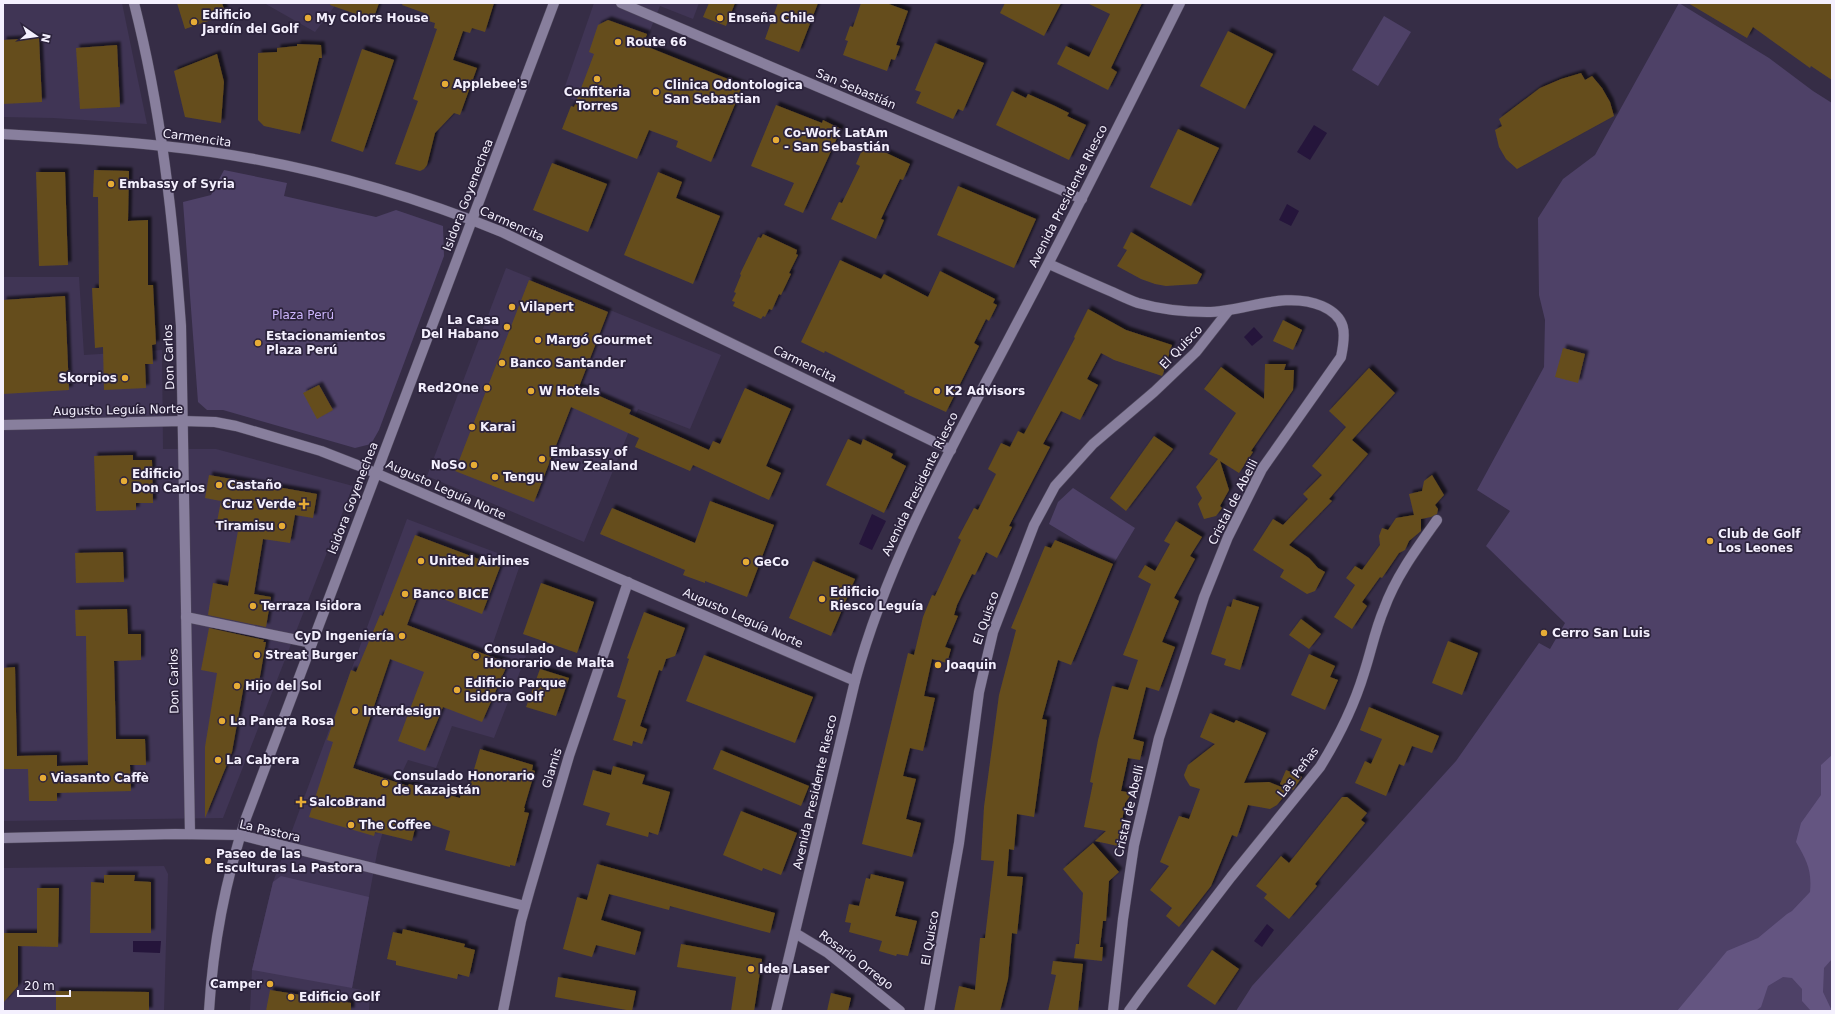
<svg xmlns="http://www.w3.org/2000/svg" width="1835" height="1014" font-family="'DejaVu Sans',sans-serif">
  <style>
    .built { fill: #403555 }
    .green { fill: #4e4167 }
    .forest { fill: #645581 }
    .water { fill: #25153b }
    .building { fill: #654d1e; filter: url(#shadow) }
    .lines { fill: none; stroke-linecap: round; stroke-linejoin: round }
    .street-casing { stroke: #514a5e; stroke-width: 11 }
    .secondary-casing { stroke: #514a5e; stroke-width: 11 }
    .street { stroke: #887f9d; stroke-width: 10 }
    .secondary { stroke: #887f9d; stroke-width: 10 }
    .poi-dot { fill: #e6ac36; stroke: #2c233c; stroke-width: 1.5 }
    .labels { text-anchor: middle; stroke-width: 3.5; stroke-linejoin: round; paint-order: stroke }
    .poi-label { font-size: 12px; font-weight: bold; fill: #f4f0fe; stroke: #2c233c; text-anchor: start }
    .street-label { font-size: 12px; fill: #f4f0fe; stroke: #2c233c }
    .park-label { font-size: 12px; fill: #ccb5fc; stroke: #2c233c }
  </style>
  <defs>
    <filter id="shadow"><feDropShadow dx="3.5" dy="-3.5" stdDeviation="1" flood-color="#0009"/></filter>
  </defs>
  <rect width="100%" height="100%" fill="#362d46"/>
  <g class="built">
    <polygon points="3,3 122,3 147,124 53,118 3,117"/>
    <polygon points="264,3 337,3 315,32"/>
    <polygon points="594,3 699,3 693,19 660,6 615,116 562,95"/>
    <polygon points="506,268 721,355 690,429 638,409 584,542 427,476"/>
    <polygon points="3,277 79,277 84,355 162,350 163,449 216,449 353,486 223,818 3,821"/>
    <polygon points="407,519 521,562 493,643 526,656 494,738 452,726 436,768 408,760 399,779 378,848 352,988 370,992 369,1011 250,1011 252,970 273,882"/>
    <polygon points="164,866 168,874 164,1011 3,1011 3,868"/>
  </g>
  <g class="green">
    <polygon points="1679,3 1769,58 1813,91 1832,103 1832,1011 1236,1011 1252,986 1456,761 1539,643 1550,649 1565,623 1486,546 1510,511 1477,490 1544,367 1545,320 1539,295 1538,218 1563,179 1595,155"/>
    <polygon points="1384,16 1411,32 1378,86 1352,70"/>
    <polygon points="224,170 287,183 284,196 376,217 396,210 443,226 444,256 379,430 371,444 355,448 223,410 207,410 198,402 183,202 211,195"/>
    <polygon points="1073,488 1135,528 1114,563 1049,524 1058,502"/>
    <polygon points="281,876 369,897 352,988 252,970 273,882"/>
  </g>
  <path class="forest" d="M 1832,755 L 1832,959 L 1824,968 L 1823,992 L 1832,1011 L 1811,1011 L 1802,1001 L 1802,989 L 1792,978 L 1783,977 L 1768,986 L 1761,1007 L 1756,1011 L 1677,1011 L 1727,951 L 1758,938 L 1787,914 L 1792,911 L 1810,892 C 1812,870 1807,861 1796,842 L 1801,823 L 1821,795 L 1821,765 Z"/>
  <g class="water">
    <polygon points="1314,125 1327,133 1310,160 1297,152"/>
    <polygon points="1287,204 1299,211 1291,226 1279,220"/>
    <polygon points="1254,327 1263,337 1252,346 1244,337"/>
    <polygon points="872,514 886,521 872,550 859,544"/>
    <polygon points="1267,924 1274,930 1262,947 1254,941"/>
    <polygon points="133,941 161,941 160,953 133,952"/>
  </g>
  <g class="building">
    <polygon points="177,3 222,3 226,15 185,29"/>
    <polygon points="331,3 379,3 373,20 330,5"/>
    <polygon points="403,3 494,3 485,32 472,28 470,33 463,31 453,60 477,68 460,115 454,113 435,133 427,165 424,169 420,171 395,164 418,101 413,99 437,29 434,28 435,23 425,20 427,14 402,5"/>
    <polygon points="709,3 735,3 726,26 703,17"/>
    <polygon points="778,3 818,3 799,52 765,39"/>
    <polygon points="861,3 886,3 908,11 896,45 900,46 895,60 891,59 887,71 843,55 848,41 845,40 850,26 853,27"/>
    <polygon points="1005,3 1061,3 1044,36 1000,13"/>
    <polygon points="1087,3 1142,3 1111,68 1117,72 1108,90 1057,64 1066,46 1089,57 1110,14"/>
    <polygon points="1688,3 1832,3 1832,80 1811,66 1810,68 1753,27 1747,38"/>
    <polygon points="608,20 647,34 643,45 743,85 711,162 676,147 678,141 649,130 637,159 562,129 571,106 574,107 594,54 589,52 598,25"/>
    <polygon points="1228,31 1273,54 1245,109 1200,86"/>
    <polygon points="39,38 42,102 3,104 3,40"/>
    <polygon points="935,43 984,63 963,111 958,109 953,119 916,103 921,92 915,90"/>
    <polygon points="297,44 321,45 322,58 319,58 300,134 264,126 258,120 258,53 277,52 277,48 297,46"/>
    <polygon points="117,45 120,107 80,109 76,48"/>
    <polygon points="362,49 394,60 363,152 331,141"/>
    <polygon points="217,54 224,82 221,123 185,117 174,71"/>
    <polygon points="1581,73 1585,80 1592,76 1602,88 1610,102 1614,116 1517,169 1506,159 1499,147 1495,130 1502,126 1499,119 1540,88 1561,79"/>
    <polygon points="1012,91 1026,98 1028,94 1055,106 1069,113 1067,116 1086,125 1069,160 996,125"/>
    <polygon points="776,105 822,123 823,120 841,129 803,213 784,205 794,183 751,166"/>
    <polygon points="1178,129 1219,148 1191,206 1150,187"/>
    <polygon points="865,143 910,164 903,180 900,179 881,219 884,220 876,239 831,219 839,202 842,203 860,166 856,164"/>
    <polygon points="552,163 607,184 588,232 533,210"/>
    <polygon points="94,170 129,171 128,221 148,220 148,285 153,285 156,344 152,345 153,364 145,364 146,388 104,390 103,347 95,348 92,288 99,288 98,197 93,197"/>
    <polygon points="36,172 65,172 68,265 39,266"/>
    <polygon points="658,172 682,182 676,198 720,216 693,284 624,255"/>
    <polygon points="958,186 1036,219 1014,268 937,235"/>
    <polygon points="1131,232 1202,274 1197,284 1166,286 1155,284 1141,279 1117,266 1127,250 1123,248"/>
    <polygon points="763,234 797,250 796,254 798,255 789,273 791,274 781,295 779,294 772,310 769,309 765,317 763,316 761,319 733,306 735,302 732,301 736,293 734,292 741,275 740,274 758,237 761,238"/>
    <polygon points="840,260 881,279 884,274 928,297 940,271 995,299 993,303 997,305 989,321 986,319 974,343 979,346 946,412 904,393 905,391 825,351 824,353 801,342"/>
    <polygon points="529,280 608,312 579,387 631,410 629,414 709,450 713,441 720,444 745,388 791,409 766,466 781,473 769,500 693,465 690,471 635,447 639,438 571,407 534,502 455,471"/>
    <polygon points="65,296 69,390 3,394 3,300"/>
    <polygon points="1088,309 1126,330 1172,345 1163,374 1162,376 1114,360 1101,353 1087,379 1098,385 1080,420 1061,411 1043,444 1050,447 1009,526 1012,527 997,558 986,552 975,575 972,574 957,605 954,615 958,616 945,647 951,649 947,663 932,659 924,696 935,698 923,751 910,748 903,776 916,779 906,819 921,823 912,857 862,844 908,653 914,655 923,617 932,595 935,596 961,540 958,538 974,508 978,510 996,474 988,469 1001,443 1010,447 1018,431 1024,434 1075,338 1074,337"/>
    <polygon points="1283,320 1302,330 1293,350 1273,341"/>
    <polygon points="1563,348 1585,354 1578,383 1555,377"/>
    <polygon points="1265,364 1286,364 1284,370 1294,370 1293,390 1251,451 1253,452 1239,473 1220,461 1229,490 1220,506 1222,508 1216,516 1204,519 1198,504 1202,498 1196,487 1218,459 1209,454 1236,413 1204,389 1221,367 1264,399"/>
    <polygon points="1369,368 1395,393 1352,440 1368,454 1329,499 1332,501 1289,545 1309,558 1318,568 1325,572 1315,591 1307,594 1280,577 1284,570 1253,550 1273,519 1283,525 1308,499 1303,494 1322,475 1312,466 1346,427 1329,411"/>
    <polygon points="319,385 333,410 317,419 303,393"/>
    <polygon points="1154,436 1173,449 1126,511 1110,498"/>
    <polygon points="848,439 861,445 863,439 893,454 891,458 906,466 884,513 826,485"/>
    <polygon points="133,455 133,460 152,460 153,503 136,503 136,510 96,511 94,456"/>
    <polygon points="209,475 317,494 313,518 295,515 290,543 263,539 254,594 271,597 266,627 208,615 213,583 228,586 238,531 216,527 221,501 205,498"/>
    <polygon points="1432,475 1444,495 1435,505 1438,509 1437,514 1431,517 1421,519 1421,531 1409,541 1405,550 1399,553 1382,578 1380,577 1362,602 1367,606 1352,629 1334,617 1355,585 1346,578 1355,566 1362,570 1380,545 1379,536 1382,528 1388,530 1396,518 1414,515 1409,494 1422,491 1424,481"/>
    <polygon points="710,501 774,525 747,597 705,581 705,583 683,575 685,570 600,534 612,508 695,543"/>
    <polygon points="1176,521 1202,537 1190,556 1195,559 1174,598 1179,601 1162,642 1175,647 1159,691 1146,687 1133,739 1144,742 1140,760 1128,758 1121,791 1132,793 1125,803 1118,846 1095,841 1106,831 1084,827 1093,783 1090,782 1098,740 1112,686 1128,690 1138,660 1123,655 1151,584 1138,577 1145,565 1155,571 1170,544 1164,541"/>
    <polygon points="415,535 500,567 482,614 420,590 407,625 508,663 482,722 443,707 425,751 398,741 424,672 390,659 353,768 408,786 409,784 460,798 462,788 468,790 480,749 533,765 532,770 535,771 524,808 525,808 524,812 529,813 515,866 510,865 510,867 445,850 450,831 417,820 412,841 375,832 374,836 309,817 333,742 327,740 351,670 356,672 380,615 383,616"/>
    <polygon points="1055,540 1113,564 1071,665 1058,660 1042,719 1047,720 1034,817 1017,814 1014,850 1009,849 1007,876 1023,877 1017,934 1012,933 1008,979 1000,1011 954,1011 959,986 975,990 980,938 985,938 994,861 981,860 984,807 999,695 1016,630 1011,628 1045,546 1051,548"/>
    <polygon points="123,552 124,582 76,583 75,553"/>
    <polygon points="813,561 855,579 831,636 789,618"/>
    <polygon points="541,583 594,602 577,653 523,634"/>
    <polygon points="1233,599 1259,607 1240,670 1224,665 1226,659 1211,654 1227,606 1231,607"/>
    <polygon points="127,609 128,634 141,634 141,660 114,661 116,739 145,739 146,765 130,765 131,791 57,793 57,801 29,801 28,769 3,769 3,668 15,667 17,756 57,755 57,766 88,765 86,636 76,636 75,610"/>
    <polygon points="644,612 685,628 675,656 666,659 662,671 659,670 640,726 647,729 642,744 633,741 632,746 613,740 626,700 617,697 629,659 627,658"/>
    <polygon points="1301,619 1321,634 1309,649 1289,635"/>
    <polygon points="209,628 264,640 263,642 266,642 259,682 245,679 232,752 205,818 205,747 217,673 201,670"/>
    <polygon points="1448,641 1478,653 1462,695 1432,683"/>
    <polygon points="1309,654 1335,666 1330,677 1338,680 1325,710 1291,695"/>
    <polygon points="704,655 813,697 795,743 686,701"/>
    <polygon points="540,669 569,678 556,716 526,707"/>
    <polygon points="1369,707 1439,736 1432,753 1412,746 1404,766 1399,764 1386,796 1355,783 1365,761 1371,764 1382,739 1360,730"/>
    <polygon points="1210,713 1234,723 1236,720 1266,733 1244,783 1269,782 1289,790 1277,805 1270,809 1248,805 1237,837 1232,835 1211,886 1179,927 1166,916 1172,908 1150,890 1169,866 1160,862 1179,816 1189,819 1200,789 1190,786 1185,778 1184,775 1188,765 1215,744 1200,737"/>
    <polygon points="721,750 809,786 801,806 713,769"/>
    <polygon points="613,766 645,775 642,784 670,792 658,835 649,832 648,837 606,825 610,813 583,805 593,770 611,775"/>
    <polygon points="1286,770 1302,777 1293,790 1280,784"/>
    <polygon points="1342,797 1347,797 1367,813 1361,820 1365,823 1315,884 1317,886 1289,919 1264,898 1267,894 1256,886 1281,856 1289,863"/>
    <polygon points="741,811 797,833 781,875 763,868 762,871 723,855"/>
    <polygon points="1093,843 1119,872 1109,881 1106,921 1103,921 1100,947 1103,947 1102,961 1074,958 1076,944 1079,944 1083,893 1063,869"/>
    <polygon points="597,864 775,913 770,933 670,906 669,910 609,894 601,920 641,932 635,955 596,945 592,957 563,949 577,897 587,900"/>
    <polygon points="871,874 904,882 895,916 917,921 908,956 897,954 896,956 879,951 882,941 849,932 851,923 845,922 849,904 859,906 866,878 870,879"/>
    <polygon points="104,875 135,875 134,881 151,882 151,933 90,933 91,882 104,883"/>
    <polygon points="37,888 59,888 58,947 18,946 18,986 3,1003 3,933 37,933"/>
    <polygon points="403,929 465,944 464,947 475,950 469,977 458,974 457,979 396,965 396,961 387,959 393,932 402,934"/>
    <polygon points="681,944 762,959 754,1011 731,1011 736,977 677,967"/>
    <polygon points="1212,950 1239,969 1215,1005 1187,986"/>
    <polygon points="1053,961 1083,964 1078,1011 1048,1011 1056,975 1051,974"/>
    <polygon points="558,977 636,991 632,1011 555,997"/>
    <polygon points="270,990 351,1003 351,1011 266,1011"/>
    <polygon points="56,991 149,992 149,1011 56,1011"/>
    <polygon points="831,993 851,998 848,1011 827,1011"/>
  </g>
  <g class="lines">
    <defs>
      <g id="street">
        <path d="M 134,3 C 161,109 173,217 181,326 L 190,834"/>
        <polyline points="621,3 1082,199"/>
        <path d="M 3,134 C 56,137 110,140 163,146 C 279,158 394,188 502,232 L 951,450"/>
        <path d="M 1049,264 C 1069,273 1089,282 1110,291 C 1119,295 1129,300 1138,303 C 1159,309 1185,312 1207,312 C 1245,312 1284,290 1322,306 C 1347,317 1346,333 1341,357 L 1262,469 L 1228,537 L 1204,597 L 1159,738 L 1134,845 L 1123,919 L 1113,1011"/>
        <polyline points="186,617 312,643"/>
        <polyline points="3,838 175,834 240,835 525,906"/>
        <polyline points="795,933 828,953 900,1011"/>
        <polyline points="503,1011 521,921 530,889 569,756 628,582"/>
        <polyline points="929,1011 959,843 979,692 993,632 1034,525 1055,486 1093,444 1154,392 1196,352 1229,310"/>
        <path d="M 1129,1011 L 1142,993 L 1231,877 L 1320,767 C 1338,738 1354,706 1364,673 C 1371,652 1375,630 1384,609 C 1396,576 1417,548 1437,520"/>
      </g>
      <g id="secondary">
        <polyline points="3,425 183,421 215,422 236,426 321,451 357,465 855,681"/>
        <path d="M 209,1011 C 213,945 225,881 246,818 L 554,3"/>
        <path d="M 776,1011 L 855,681 C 889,555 955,442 1015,327 C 1072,220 1126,111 1180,3"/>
      </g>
    </defs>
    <use href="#street" class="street-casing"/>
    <use href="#secondary" class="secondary-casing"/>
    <use href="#street" class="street"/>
    <use href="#secondary" class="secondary"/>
  </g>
  <g class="poi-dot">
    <circle cx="308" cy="18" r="4"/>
    <circle cx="720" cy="18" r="4"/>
    <circle cx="194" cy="22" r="4"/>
    <circle cx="618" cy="42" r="4"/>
    <circle cx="597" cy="79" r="4"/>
    <circle cx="445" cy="84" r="4"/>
    <circle cx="656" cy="92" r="4"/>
    <circle cx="776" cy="140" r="4"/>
    <circle cx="111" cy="184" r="4"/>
    <circle cx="512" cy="307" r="4"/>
    <circle cx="507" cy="327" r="4"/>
    <circle cx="538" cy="340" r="4"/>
    <circle cx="258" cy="343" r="4"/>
    <circle cx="502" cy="363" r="4"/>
    <circle cx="125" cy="378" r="4"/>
    <circle cx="487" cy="388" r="4"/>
    <circle cx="531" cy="391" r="4"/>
    <circle cx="937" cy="391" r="4"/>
    <circle cx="472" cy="427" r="4"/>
    <circle cx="542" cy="459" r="4"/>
    <circle cx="474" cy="465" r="4"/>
    <circle cx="495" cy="477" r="4"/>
    <circle cx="124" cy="481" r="4"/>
    <circle cx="219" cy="485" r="4"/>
    <path d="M302 498h4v4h4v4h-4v4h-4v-4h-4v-4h4z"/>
    <circle cx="282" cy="526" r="4"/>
    <circle cx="1710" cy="541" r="4"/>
    <circle cx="421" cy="561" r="4"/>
    <circle cx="746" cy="562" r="4"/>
    <circle cx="405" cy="594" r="4"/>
    <circle cx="822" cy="599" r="4"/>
    <circle cx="253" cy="606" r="4"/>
    <circle cx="1544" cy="633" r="4"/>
    <circle cx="402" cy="636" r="4"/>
    <circle cx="257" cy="655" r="4"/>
    <circle cx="476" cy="656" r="4"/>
    <circle cx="938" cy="665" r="4"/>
    <circle cx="237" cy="686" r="4"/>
    <circle cx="457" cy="690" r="4"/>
    <circle cx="355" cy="711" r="4"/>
    <circle cx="222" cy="721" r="4"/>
    <circle cx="218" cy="760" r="4"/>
    <circle cx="43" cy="778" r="4"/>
    <circle cx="385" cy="783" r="4"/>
    <path d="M299 796h4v4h4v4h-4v4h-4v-4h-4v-4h4z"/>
    <circle cx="351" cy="825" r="4"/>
    <circle cx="208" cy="861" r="4"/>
    <circle cx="751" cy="969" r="4"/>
    <circle cx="270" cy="984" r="4"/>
    <circle cx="291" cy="997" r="4"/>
  </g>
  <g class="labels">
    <g class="poi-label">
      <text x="202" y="19">Edificio<tspan x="202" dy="14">Jardín del Golf</tspan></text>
      <text x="316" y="22">My Colors House</text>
      <text x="728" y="22">Enseña Chile</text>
      <text x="626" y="46">Route 66</text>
      <text x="453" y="88">Applebee's</text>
      <text x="664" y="89">Clinica Odontologica<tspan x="664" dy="14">San Sebastian</tspan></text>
      <text x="597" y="96" text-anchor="middle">Confiteria<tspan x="597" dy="14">Torres</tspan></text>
      <text x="784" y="137">Co-Work LatAm<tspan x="784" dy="14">- San Sebastián</tspan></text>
      <text x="119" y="188">Embassy of Syria</text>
      <text x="520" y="311">Vilapert</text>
      <text x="499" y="324" text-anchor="end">La Casa<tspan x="499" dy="14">Del Habano</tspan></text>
      <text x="266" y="340">Estacionamientos<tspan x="266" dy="14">Plaza Perú</tspan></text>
      <text x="546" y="344">Margó Gourmet</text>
      <text x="510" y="367">Banco Santander</text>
      <text x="117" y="382" text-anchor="end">Skorpios</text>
      <text x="479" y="392" text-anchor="end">Red2One</text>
      <text x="539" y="395">W Hotels</text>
      <text x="945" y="395">K2 Advisors</text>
      <text x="480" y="431">Karai</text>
      <text x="550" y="456">Embassy of<tspan x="550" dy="14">New Zealand</tspan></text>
      <text x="466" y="469" text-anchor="end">NoSo</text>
      <text x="132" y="478">Edificio<tspan x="132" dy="14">Don Carlos</tspan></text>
      <text x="503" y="481">Tengu</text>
      <text x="227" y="489">Castaño</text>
      <text x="296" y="508" text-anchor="end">Cruz Verde</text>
      <text x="274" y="530" text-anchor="end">Tiramisu</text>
      <text x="1718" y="538">Club de Golf<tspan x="1718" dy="14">Los Leones</tspan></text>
      <text x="429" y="565">United Airlines</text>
      <text x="754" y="566">GeCo</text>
      <text x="830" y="596">Edificio<tspan x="830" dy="14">Riesco Leguía</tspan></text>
      <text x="413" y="598">Banco BICE</text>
      <text x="261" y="610">Terraza Isidora</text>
      <text x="1552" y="637">Cerro San Luis</text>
      <text x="394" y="640" text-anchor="end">CyD Ingeniería</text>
      <text x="484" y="653">Consulado<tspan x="484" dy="14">Honorario de Malta</tspan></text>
      <text x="265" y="659">Streat Burger</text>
      <text x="946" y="669">Joaquin</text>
      <text x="465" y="687">Edificio Parque<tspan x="465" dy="14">Isidora Golf</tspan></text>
      <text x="245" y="690">Hijo del Sol</text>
      <text x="363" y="715">Interdesign</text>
      <text x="230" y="725">La Panera Rosa</text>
      <text x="226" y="764">La Cabrera</text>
      <text x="393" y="780">Consulado Honorario<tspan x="393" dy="14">de Kazajstán</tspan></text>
      <text x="51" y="782">Viasanto Caffè</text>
      <text x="309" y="806">SalcoBrand</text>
      <text x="359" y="829">The Coffee</text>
      <text x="216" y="858">Paseo de las<tspan x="216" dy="14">Esculturas La Pastora</tspan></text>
      <text x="759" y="973">Idea Laser</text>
      <text x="262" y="988" text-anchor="end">Camper</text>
      <text x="299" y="1001">Edificio Golf</text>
    </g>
    <g class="street-label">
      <text transform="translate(856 89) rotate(23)" y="4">San Sebastián</text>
      <text transform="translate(197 138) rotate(8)" y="4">Carmencita</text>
      <text transform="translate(468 195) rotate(-69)" y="4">Isidora Goyenechea</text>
      <text transform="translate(1068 196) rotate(-63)" y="4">Avenida Presidente Riesco</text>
      <text transform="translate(512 224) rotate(24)" y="4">Carmencita</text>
      <text transform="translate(1181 347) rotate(-46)" y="4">El Quisco</text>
      <text transform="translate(169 357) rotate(-92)" y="4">Don Carlos</text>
      <text transform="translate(805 364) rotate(26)" y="4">Carmencita</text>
      <text transform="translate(118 410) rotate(-1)" y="4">Augusto Leguía Norte</text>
      <text transform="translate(920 484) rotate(-64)" y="4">Avenida Presidente Riesco</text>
      <text transform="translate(446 490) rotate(24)" y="4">Augusto Leguía Norte</text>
      <text transform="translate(353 498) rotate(-69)" y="4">Isidora Goyenechea</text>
      <text transform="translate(1233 502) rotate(-63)" y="4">Cristal de Abelli</text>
      <text transform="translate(743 618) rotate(24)" y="4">Augusto Leguía Norte</text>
      <text transform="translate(986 618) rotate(-71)" y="4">El Quisco</text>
      <text transform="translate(174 681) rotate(-91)" y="4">Don Carlos</text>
      <text transform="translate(552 768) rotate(-73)" y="4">Glamis</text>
      <text transform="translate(1298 772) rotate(-53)" y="4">Las Peñas</text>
      <text transform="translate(815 792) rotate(-77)" y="4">Avenida Presidente Riesco</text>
      <text transform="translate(1129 811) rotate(-77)" y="4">Cristal de Abelli</text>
      <text transform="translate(270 831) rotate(13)" y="4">La Pastora</text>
      <text transform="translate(930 938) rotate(-80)" y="4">El Quisco</text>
      <text transform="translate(856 960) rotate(37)" y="4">Rosario Orrego</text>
    </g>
    <g class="park-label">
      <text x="303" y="319">Plaza Perú</text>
    </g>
  </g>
  <rect width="1835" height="1014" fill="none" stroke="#f4f0fe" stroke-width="8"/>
  <g transform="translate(36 36) rotate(103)" stroke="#2c233c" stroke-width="3" paint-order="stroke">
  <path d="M0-3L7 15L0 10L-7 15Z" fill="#f4f0fe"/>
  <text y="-6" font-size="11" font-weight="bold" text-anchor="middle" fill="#f4f0fe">N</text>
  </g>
  <path d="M18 990v6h52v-6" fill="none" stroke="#f4f0fe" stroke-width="2"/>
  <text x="24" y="990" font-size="12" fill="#f4f0fe" stroke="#2c233c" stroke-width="3" paint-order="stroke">20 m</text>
</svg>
